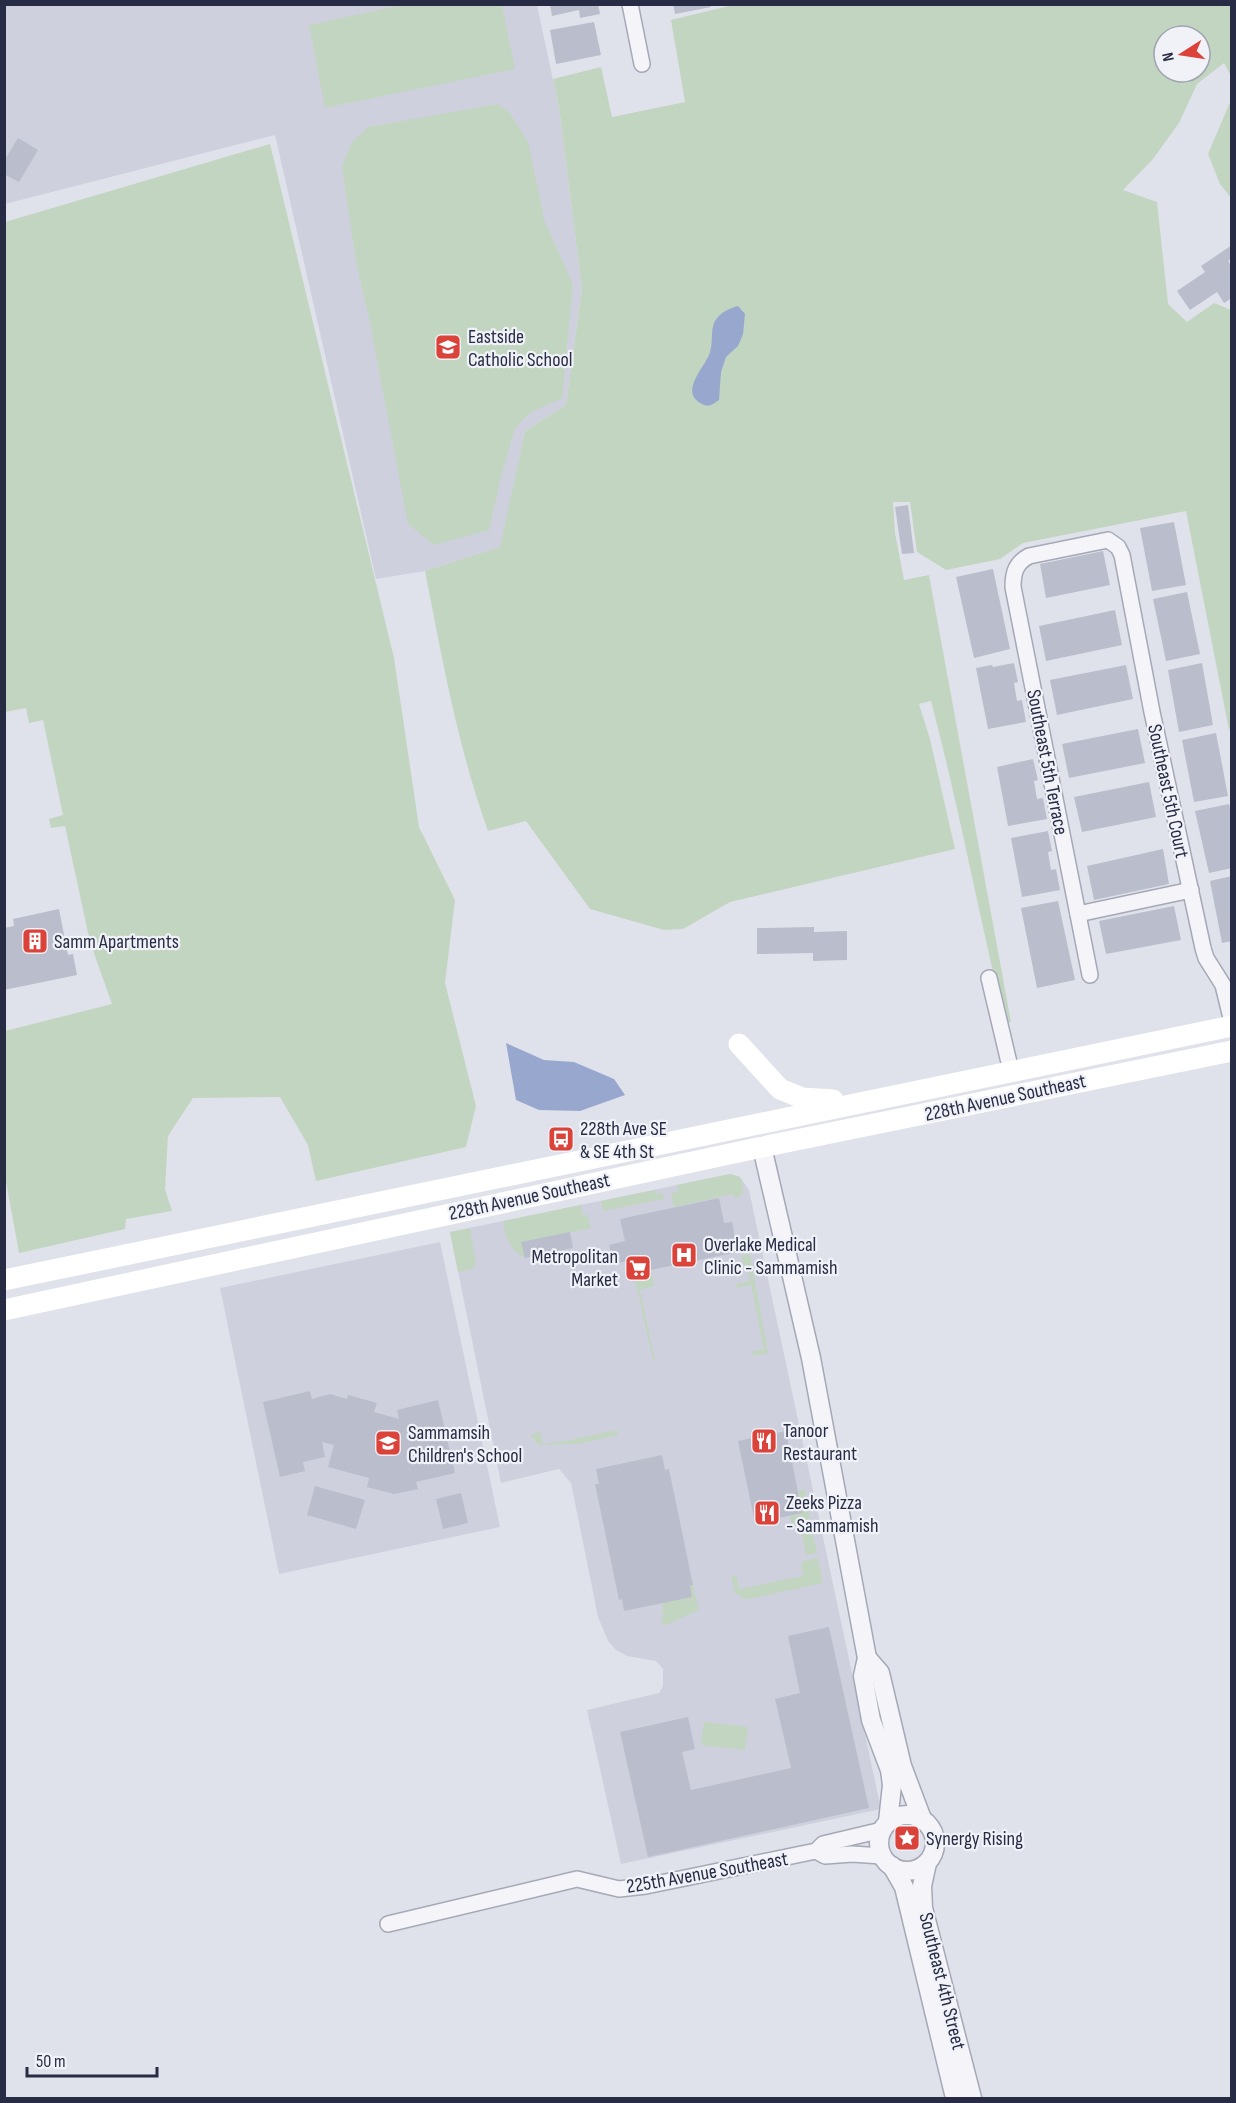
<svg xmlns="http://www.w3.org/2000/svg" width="1236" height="2103" font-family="'Sofia Sans Condensed',sans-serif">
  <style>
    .built { fill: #ced1dd }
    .green { fill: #c2d5c1; fill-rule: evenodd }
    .water { fill: #98a7ce }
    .building { fill: #babdcb }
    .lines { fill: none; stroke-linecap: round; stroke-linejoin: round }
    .minor-casing { stroke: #a5a8b6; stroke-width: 18 }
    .tertiary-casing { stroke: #a5a8b6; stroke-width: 21 }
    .minor { stroke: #f4f4f9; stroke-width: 15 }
    .tertiary { stroke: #f4f4f9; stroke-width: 18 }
    .secondary { stroke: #fff; stroke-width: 21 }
    .labels { text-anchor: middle; stroke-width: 4.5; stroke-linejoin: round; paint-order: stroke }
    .poi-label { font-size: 20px; fill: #272c44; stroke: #f0f2f8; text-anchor: start }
    .street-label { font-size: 20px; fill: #272c44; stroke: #f0f2f8 }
  </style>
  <rect width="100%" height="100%" fill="#e0e2eb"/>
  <g class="built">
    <polygon points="5,5 537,5 559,108 582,288 566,405 525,431 501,547 425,571 376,579 275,135 5,204"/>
    <polygon points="730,1174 740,1177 749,1190 881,1809 621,1864 587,1710 659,1693 663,1686 663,1669 656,1661 627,1656 616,1650 608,1641 598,1617 571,1483 559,1469 501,1483 450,1232"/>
    <polygon points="440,1242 500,1527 279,1574 220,1288"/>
  </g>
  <g class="green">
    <polygon points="407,4 502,5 515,69 325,108 309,25"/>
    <path d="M 733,5 L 1231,5 L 1231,76 L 1224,63 L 1197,84 L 1179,123 L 1153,159 L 1123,190 L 1157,202 L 1168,304 L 1187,322 L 1214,303 L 1231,310 L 1231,726 L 1229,730 L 1186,511 L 1023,543 L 1000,559 L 946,570 L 917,552 L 910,502 L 893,502 L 895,533 L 904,580 L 929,575 L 1011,1022 L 1005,1023 C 979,916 959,807 931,701 L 919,704 L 930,739 L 955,849 L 730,902 L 683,929 L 664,930 L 590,909 L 526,821 L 488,831 C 458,748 442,658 425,571 L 500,547 L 525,431 L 566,405 L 582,288 L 559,108 L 553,79 L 601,67 L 612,117 L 685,102 L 671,20 ZM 1164,36 L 1200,36 L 1200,72 L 1164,72 Z"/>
    <polygon points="1231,100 1231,198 1220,184 1208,154"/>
    <polygon points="498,104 510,113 528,142 545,222 573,284 562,398 530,413 515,428 501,477 489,530 434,545 408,524 369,318 356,262 342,167 351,143 368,127"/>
    <polygon points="270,144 394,658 419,827 455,900 445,983 476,1106 466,1147 316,1181 308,1145 280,1097 193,1098 168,1136 165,1189 172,1211 126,1219 125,1229 19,1253 5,1176 5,1031 112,1004 90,942 65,826 51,828 49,819 63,815 43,720 29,723 26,708 5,712 5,222"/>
    <path d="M 730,1174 L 740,1177 C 743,1184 746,1192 739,1197 L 736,1198 L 732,1194 L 674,1207 L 671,1193 L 678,1192 L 677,1185 Z"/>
    <polygon points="655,1190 656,1194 663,1193 664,1199 603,1211 601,1201"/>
    <path d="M 581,1205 L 582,1215 L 588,1215 L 591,1228 L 522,1242 L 525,1258 C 509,1249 506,1238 503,1221 Z"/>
    <polygon points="470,1228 476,1264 472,1269 458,1272 450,1232"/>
    <polygon points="750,1254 768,1353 753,1356 751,1352 764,1349 751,1285 737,1288 736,1284 750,1281 747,1264 743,1265 741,1256"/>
    <polygon points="652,1274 654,1286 640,1290 655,1360 653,1360 635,1279"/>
    <polygon points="617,1430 618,1435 578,1444 539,1445 531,1436 532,1434 541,1432 542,1444 565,1441"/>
    <polygon points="804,1489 817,1553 806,1555 801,1530 798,1530 797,1525 793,1526 790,1516 802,1513 798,1491"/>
    <polygon points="818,1558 823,1583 749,1599 744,1599 735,1593 731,1576 736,1575 739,1589 803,1576 801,1564 805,1560"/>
    <polygon points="690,1585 693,1585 699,1610 666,1625 661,1625 663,1614 662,1603 692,1597"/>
    <polygon points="704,1722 748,1727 745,1750 701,1745"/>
  </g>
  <g class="water">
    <path d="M 738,306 L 745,314 L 743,334 L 738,346 L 726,357 L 721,372 L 719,400 C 713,404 709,408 702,404 C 678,391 706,367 710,352 C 714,341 709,326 718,317 C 723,311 731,308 738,306 Z"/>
    <polygon points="506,1043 544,1060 574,1062 614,1079 625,1095 580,1111 539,1110 516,1100"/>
  </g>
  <g class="building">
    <polygon points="550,4 598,4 600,14 580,18 579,10 552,16"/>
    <polygon points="673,4 710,4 711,7 675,14"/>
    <polygon points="594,22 601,55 556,64 550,30"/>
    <polygon points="18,138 38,150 19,182 4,174 4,161"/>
    <polygon points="1232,245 1232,258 1228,261 1232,267 1232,298 1224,303 1217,292 1190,310 1177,291 1205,272 1201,266"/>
    <polygon points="908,505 914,553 902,554 895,507"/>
    <polygon points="1174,522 1186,585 1152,591 1140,528"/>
    <polygon points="1103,551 1110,585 1046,598 1040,564"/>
    <polygon points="993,569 1010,649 974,658 956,577"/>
    <polygon points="1187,592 1200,654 1166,661 1153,599"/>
    <polygon points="1115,610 1122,645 1046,661 1039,626"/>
    <polygon points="1014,663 1018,682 1014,683 1017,701 1022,700 1026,722 988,729 976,668 992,665 993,667"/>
    <polygon points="1202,663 1213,725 1179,732 1168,670"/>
    <polygon points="1126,665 1133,699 1057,715 1050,680"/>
    <polygon points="1138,729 1145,763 1069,778 1062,744"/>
    <polygon points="1216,733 1228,796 1194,802 1182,740"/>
    <polygon points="1033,759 1038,780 1034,781 1037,799 1043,798 1047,819 1008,826 997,767"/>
    <polygon points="1149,782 1156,817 1082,832 1074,797"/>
    <polygon points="1229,804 1232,817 1232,868 1209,873 1195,811"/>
    <polygon points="1048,831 1052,851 1048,852 1051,870 1056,869 1060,890 1022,897 1011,838"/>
    <polygon points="1163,849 1169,884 1094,900 1087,866"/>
    <polygon points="1232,876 1232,941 1222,943 1210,881"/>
    <polygon points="1058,901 1075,980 1037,988 1021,908"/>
    <polygon points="1174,906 1181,940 1106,954 1099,921"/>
    <polygon points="59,909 68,955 73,954 77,975 4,990 4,928 14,926 13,919"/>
    <polygon points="814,927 814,932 847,931 847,960 813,961 813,953 757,954 757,928"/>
    <polygon points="719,1198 724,1223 732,1222 738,1252 631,1274 628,1261 613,1264 609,1245 625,1241 620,1219"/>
    <polygon points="570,1232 573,1248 525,1258 521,1242"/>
    <polygon points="310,1391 312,1399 330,1394 347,1399 348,1395 377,1403 374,1412 399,1419 397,1410 438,1400 455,1473 416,1482 418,1489 394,1494 367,1487 369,1478 328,1467 334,1445 322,1442 325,1457 303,1462 305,1471 280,1477 263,1402"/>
    <polygon points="786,1431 802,1513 755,1523 738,1441"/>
    <polygon points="662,1455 665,1470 669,1469 693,1585 690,1585 692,1597 624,1611 622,1599 619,1600 595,1484 599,1484 596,1469"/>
    <polygon points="315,1486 365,1500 356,1529 307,1515"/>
    <polygon points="461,1493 468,1523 443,1529 436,1499"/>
    <polygon points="829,1627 869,1808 648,1857 620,1732 688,1717 695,1749 682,1752 691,1790 791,1768 775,1699 800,1693 788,1636"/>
  </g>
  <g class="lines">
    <defs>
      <g id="minor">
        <polyline points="630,4 642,64"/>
        <polyline points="1078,914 1191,890"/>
        <path d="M 1090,975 L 1013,587 C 1013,572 1016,563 1029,556 L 1108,540 L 1118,547 L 1122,555 L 1152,712 L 1203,948 L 1206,958 L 1223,985 L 1232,1022"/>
        <polyline points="989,978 1011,1071"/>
        <polyline points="816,1851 825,1856 852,1854 882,1856"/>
        <polyline points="388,1924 577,1879 619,1889 646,1886 816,1851 823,1844 882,1830"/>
      </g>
      <g id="tertiary">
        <polyline points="762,1147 811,1358 867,1658 863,1676 871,1720 890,1770 892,1785 888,1822"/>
        <polyline points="867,1658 880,1673 902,1766 922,1819"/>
        <circle cx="907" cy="1843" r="28"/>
        <polyline points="927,1863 922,1886 923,1908 972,2098"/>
        <polyline points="892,1866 904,1887 955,2098"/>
      </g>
    </defs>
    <use href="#minor" class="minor-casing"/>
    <use href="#tertiary" class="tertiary-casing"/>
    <use href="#minor" class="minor"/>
    <use href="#tertiary" class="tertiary"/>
    <g class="secondary">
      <polyline points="739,1044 780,1089 802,1098 833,1100"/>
      <polyline points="4,1280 1232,1026"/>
      <polyline points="4,1310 762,1147 1232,1051"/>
    </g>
  </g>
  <defs>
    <symbol id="school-square" viewBox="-11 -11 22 22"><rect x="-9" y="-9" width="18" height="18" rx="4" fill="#db423a" stroke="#f0f2f8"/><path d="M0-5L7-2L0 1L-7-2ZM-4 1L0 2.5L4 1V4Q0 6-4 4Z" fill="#fff"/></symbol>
    <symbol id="building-square" viewBox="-11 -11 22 22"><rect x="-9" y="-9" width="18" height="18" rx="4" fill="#db423a" stroke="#f0f2f8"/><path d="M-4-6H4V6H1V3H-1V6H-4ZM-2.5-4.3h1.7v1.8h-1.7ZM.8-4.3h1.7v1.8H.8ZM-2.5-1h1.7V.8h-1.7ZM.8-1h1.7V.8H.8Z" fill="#fff"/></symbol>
    <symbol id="bus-square" viewBox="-11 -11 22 22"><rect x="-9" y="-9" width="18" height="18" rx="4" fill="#db423a" stroke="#f0f2f8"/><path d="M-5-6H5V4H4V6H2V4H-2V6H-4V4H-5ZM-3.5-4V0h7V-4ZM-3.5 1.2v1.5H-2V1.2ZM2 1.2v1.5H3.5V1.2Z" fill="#fff"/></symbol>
    <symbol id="hospital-square" viewBox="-11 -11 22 22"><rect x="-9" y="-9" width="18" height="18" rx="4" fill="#db423a" stroke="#f0f2f8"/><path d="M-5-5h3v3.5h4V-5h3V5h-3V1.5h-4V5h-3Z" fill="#fff"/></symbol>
    <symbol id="supermarket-square" viewBox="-11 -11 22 22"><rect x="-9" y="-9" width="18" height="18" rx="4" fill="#db423a" stroke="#f0f2f8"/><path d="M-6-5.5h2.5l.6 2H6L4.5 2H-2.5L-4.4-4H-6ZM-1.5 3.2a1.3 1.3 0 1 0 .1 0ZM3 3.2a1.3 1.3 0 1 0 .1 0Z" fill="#fff"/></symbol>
    <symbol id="restaurant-square" viewBox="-11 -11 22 22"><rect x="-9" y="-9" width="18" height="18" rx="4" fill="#db423a" stroke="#f0f2f8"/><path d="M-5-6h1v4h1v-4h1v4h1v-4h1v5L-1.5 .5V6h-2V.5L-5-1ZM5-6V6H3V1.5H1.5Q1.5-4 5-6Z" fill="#fff"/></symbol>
    <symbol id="sight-square" viewBox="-11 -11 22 22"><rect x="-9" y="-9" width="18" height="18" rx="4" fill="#db423a" stroke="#f0f2f8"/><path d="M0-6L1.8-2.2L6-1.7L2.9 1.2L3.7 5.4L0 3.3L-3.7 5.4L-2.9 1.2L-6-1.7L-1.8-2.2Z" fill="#fff"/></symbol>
  </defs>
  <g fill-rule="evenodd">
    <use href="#school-square" x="433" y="332" width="30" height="30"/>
    <use href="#building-square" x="20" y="926" width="30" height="30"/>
    <use href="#bus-square" x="546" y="1124" width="30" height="30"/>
    <use href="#hospital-square" x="669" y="1240" width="30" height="30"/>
    <use href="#supermarket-square" x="623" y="1253" width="30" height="30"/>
    <use href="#restaurant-square" x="749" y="1426" width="30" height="30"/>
    <use href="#school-square" x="373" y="1428" width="30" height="30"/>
    <use href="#restaurant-square" x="752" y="1498" width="30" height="30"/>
    <use href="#sight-square" x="892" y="1823" width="30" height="30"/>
  </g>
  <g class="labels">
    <g class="poi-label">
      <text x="468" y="343">Eastside<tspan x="468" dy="23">Catholic School</tspan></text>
      <text x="54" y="948">Samm Apartments</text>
      <text x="580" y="1135">228th Ave SE<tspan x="580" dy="23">&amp; SE 4th St</tspan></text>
      <text x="704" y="1251">Overlake Medical<tspan x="704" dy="23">Clinic - Sammamish</tspan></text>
      <text x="618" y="1263" text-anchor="end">Metropolitan<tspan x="618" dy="23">Market</tspan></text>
      <text x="783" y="1437">Tanoor<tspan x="783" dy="23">Restaurant</tspan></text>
      <text x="408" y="1439">Sammamsih<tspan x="408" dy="23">Children's School</tspan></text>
      <text x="786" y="1509">Zeeks Pizza<tspan x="786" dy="23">- Sammamish</tspan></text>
      <text x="926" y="1845">Synergy Rising</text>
    </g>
    <g class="street-label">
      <text transform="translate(1048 762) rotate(79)" y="7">Southeast 5th Terrace</text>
      <text transform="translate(1169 791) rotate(78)" y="7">Southeast 5th Court</text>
      <text transform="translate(1005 1097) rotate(-12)" y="7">228th Avenue Southeast</text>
      <text transform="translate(529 1196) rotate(-12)" y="7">228th Avenue Southeast</text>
      <text transform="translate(707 1872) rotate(-10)" y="7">225th Avenue Southeast</text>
      <text transform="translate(943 1981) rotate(76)" y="7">Southeast 4th Street</text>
    </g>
  </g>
  <rect width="1236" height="2103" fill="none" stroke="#272c44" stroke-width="12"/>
  <g transform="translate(1182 54) rotate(258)"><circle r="28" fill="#f0f2f8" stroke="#a0a3b0" stroke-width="1.5"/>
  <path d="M0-4.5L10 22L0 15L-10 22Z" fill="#db423a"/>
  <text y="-9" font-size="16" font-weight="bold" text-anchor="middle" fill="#272c44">N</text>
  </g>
  <path d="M27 2067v9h130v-9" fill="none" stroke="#272c44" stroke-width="3"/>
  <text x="36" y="2067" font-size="18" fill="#272c44" stroke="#f0f2f8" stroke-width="4.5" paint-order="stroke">50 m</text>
</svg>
